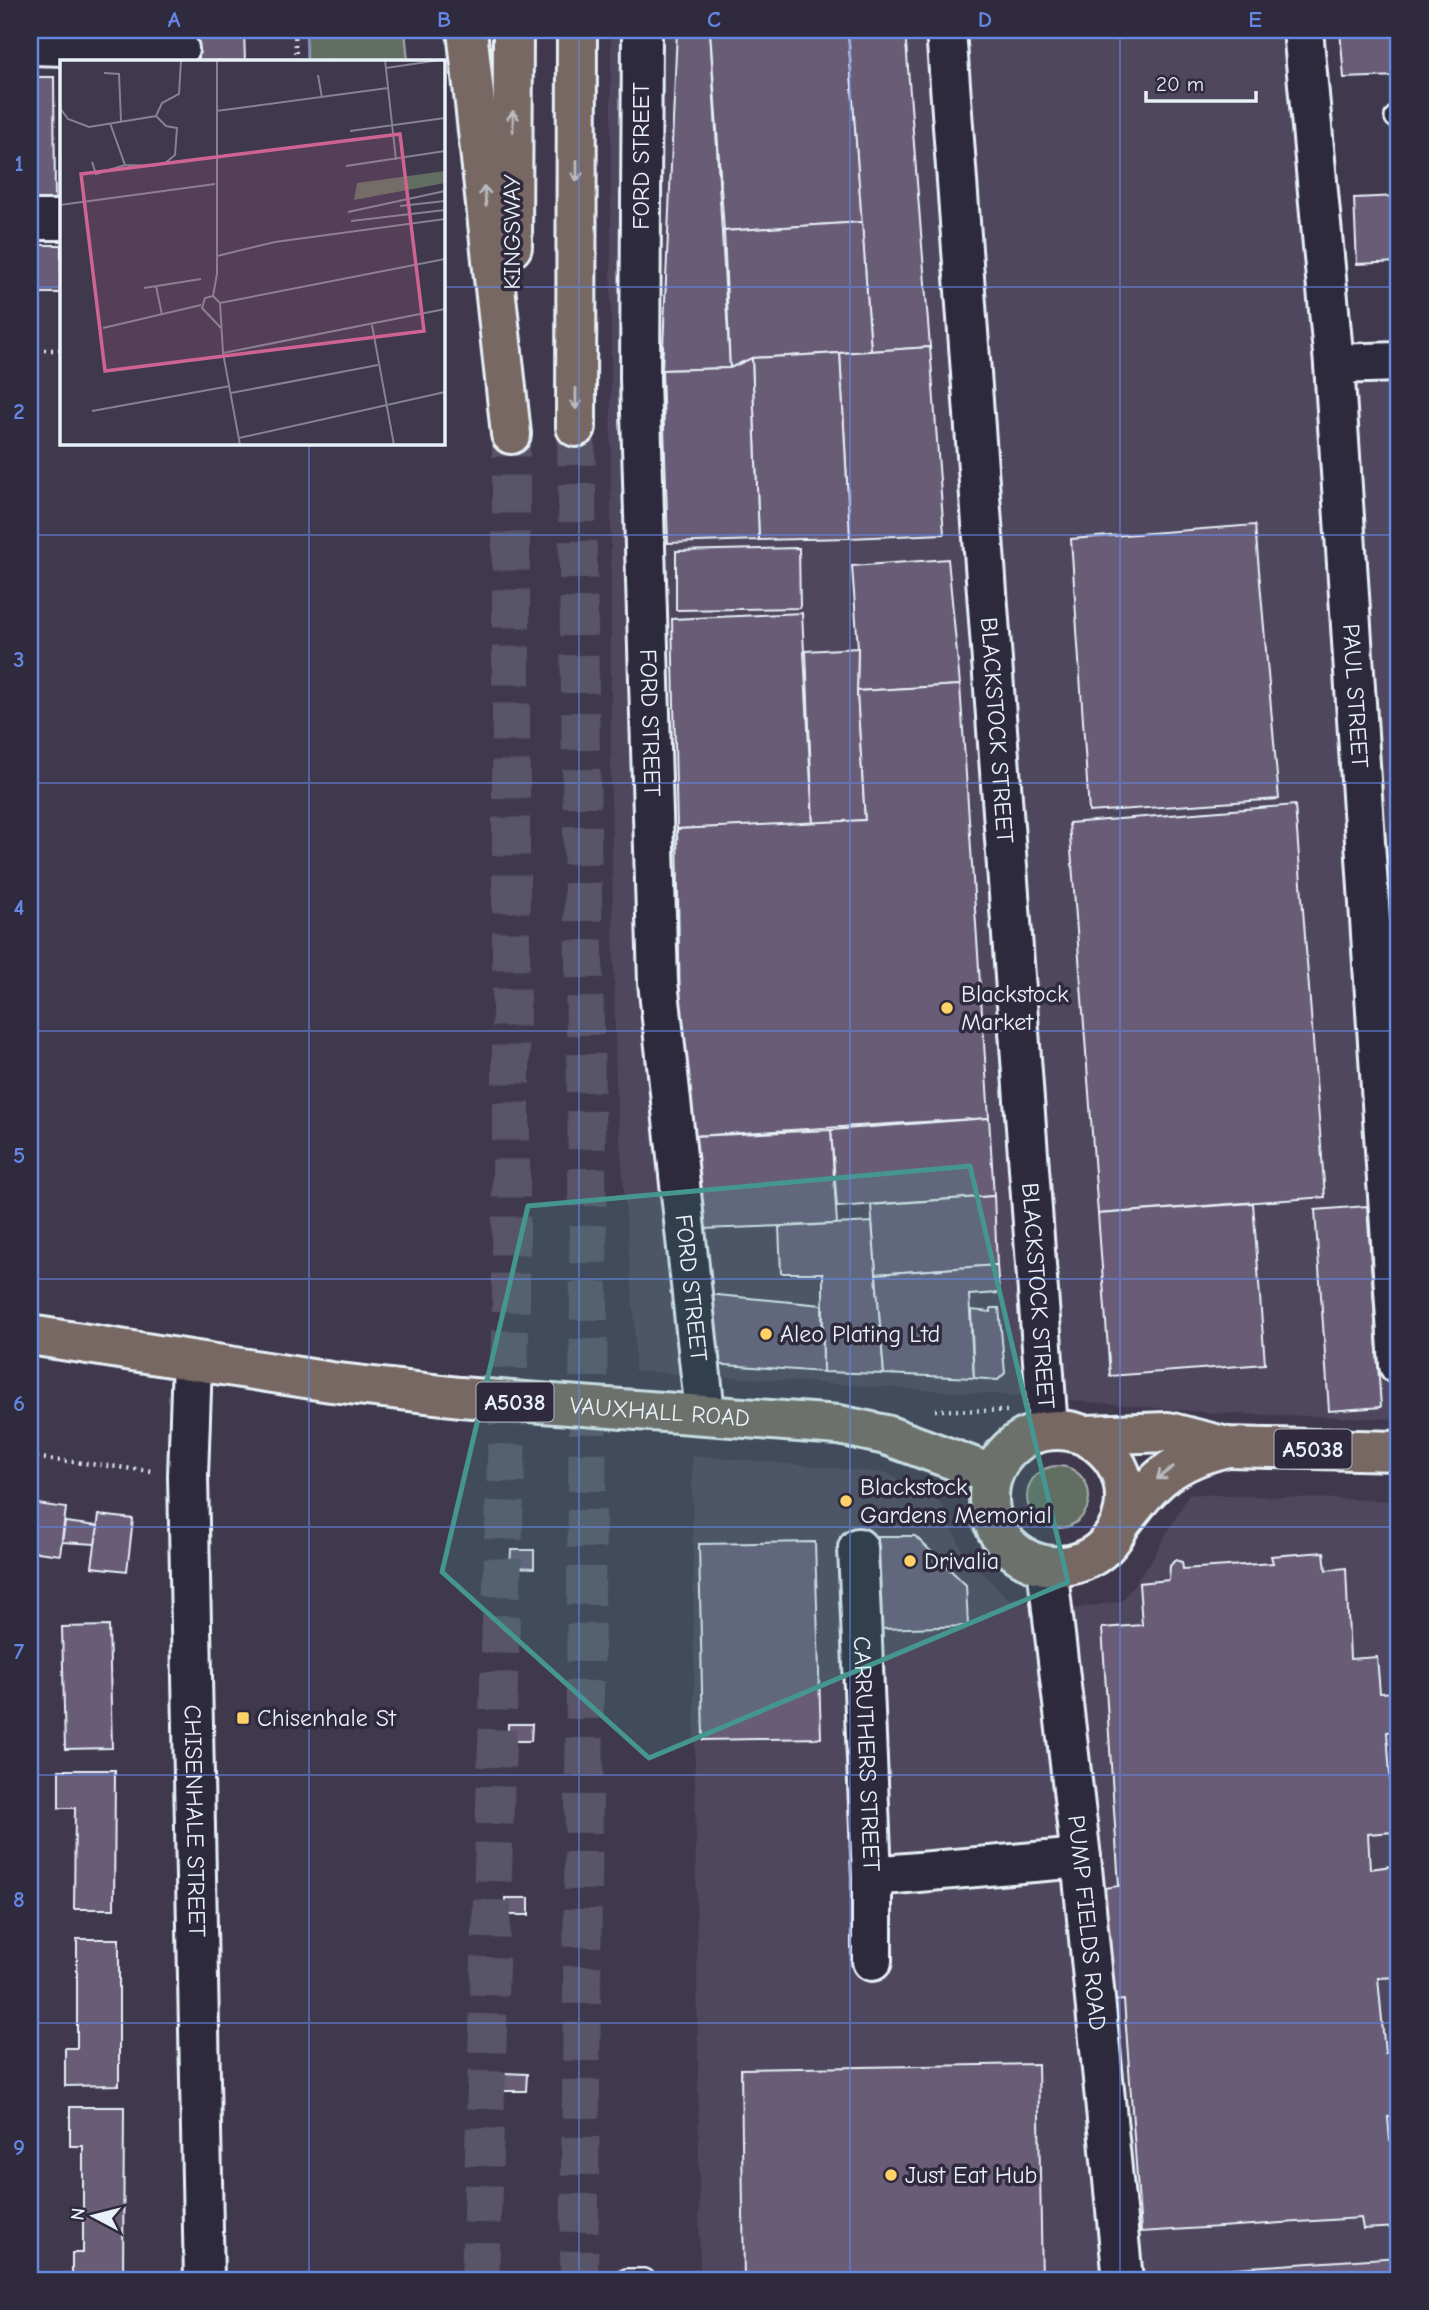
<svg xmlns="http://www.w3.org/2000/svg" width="1429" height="2310" font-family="'Comic Neue',sans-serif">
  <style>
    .built { fill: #4f465d }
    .green { fill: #636e62; stroke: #a6b0ad; stroke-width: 2 }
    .building { fill: #685b77; stroke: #e8f1f8; stroke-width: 2 }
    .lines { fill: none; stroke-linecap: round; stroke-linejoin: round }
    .highway-tunnel { stroke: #595568; stroke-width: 38; stroke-dasharray: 38 19; stroke-linecap: butt }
    .lane-casing { stroke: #e8f1f8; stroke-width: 26 }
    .street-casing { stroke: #e8f1f8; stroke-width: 44 }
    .secondary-casing { stroke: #e8f1f8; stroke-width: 44 }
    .primary-casing { stroke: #e8f1f8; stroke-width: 44 }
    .highway-casing { stroke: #e8f1f8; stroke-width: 44 }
    .path { stroke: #e8f1f8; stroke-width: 4.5; stroke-dasharray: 2 5; stroke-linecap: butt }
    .lane { stroke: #2f2a3d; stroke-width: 21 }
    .street { stroke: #2f2a3d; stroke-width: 38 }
    .secondary { stroke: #2f2a3d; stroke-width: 38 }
    .primary { stroke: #776864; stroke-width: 38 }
    .highway { stroke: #776864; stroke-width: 38 }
    .oneway { stroke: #bbbabd }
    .marked { fill: #459590; fill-opacity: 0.2; stroke: #459590; stroke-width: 5; stroke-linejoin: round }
    .grid { fill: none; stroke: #6487e3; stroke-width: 2; stroke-opacity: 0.55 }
    .poi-dot { fill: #ffd166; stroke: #2f2a3d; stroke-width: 2.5 }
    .labels { text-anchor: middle; stroke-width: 7; stroke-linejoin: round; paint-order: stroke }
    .shield { fill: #2f2a3d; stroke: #b0b5c0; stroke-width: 2 }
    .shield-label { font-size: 23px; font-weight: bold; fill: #e8f1f8 }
    .street-label { font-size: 24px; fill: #e8f1f8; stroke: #2f2a3d }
    .poi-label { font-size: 24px; fill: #e8f1f8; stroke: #2f2a3d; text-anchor: start }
    .inset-road { fill: none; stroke: #838392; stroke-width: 2 }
    .view { fill: #cf6492; fill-opacity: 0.15; stroke: #cf6492; stroke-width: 3.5 }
    .inset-edge { fill: none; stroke: #e8f1f8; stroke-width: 3.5 }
    .neatline { fill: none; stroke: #6487e3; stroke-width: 2.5 }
    .grid-label { font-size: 23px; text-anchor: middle; font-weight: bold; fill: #6487e3 }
  </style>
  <rect width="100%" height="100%" fill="#40394e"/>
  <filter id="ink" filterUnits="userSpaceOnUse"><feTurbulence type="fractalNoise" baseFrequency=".0143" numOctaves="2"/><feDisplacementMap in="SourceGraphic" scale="14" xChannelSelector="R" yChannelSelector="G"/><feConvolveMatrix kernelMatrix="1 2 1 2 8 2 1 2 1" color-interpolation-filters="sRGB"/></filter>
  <g filter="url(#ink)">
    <g class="built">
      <polygon points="611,30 1289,30 1319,387 1399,382 1399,1419 1213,1413 1023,1396 635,1371 635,1327 616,1090 611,794"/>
      <polygon points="692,1455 887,1473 942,1504 963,1553 1009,1600 1072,1609 1122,1601 1153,1558 1189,1494 1399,1501 1399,2280 700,2280"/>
    </g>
    <g class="green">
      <polygon points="306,30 405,30 408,61 307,61"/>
      <circle cx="1058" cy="1497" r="31"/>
    </g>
    <g class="building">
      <polygon points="198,30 244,30 245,61 199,61"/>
      <polygon points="677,30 710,30 730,368 662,370"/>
      <polygon points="710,30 848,30 862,222 724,231"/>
      <polygon points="848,30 905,30 930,347 871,351"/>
      <polygon points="1340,30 1399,30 1399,76 1344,78"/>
      <polygon points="30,77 54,77 55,203 30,203"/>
      <polygon points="1399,196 1399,262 1357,264 1354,198"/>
      <polygon points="862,222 871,351 752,358 730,368 724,231"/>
      <rect x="30" y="245" width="31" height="48"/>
      <polygon points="930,347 944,534 850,538 840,353"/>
      <polygon points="840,353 850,538 759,540 752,358"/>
      <polygon points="752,358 759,540 668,543 662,370 730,368"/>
      <polygon points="1255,525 1279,799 1089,812 1071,539"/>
      <polygon points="799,548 800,608 676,610 676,551"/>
      <polygon points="948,559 960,685 857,691 858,648 852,566"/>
      <polygon points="802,613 813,824 677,829 672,619"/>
      <polygon points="858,648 857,691 865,820 813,824 806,651"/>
      <polygon points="960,685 989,1118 693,1136 691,1099 681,1081 677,829 865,820 857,691"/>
      <polygon points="1295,805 1325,1197 1098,1214 1069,823"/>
      <polygon points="989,1118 994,1196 837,1207 831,1130"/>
      <polygon points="831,1130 837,1224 701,1229 693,1136"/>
      <polygon points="994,1196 997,1265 876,1274 871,1205"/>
      <polygon points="1253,1203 1265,1364 1110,1376 1098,1214"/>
      <polygon points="1367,1206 1381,1407 1329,1411 1315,1210"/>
      <polygon points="872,1222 884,1374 823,1372 823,1273 781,1273 779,1227"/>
      <polygon points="997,1265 999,1293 969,1295 974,1378 884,1374 876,1274"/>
      <polygon points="707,1294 822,1305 823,1372 711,1364"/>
      <polygon points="991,1308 999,1308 1005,1373 998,1380 974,1378 971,1310 991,1312"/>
      <polygon points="30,1503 66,1508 60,1555 30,1551"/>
      <polygon points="99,1515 133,1519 127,1571 92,1567"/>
      <polygon points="65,1522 98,1526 95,1544 62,1542"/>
      <polygon points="878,1536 915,1536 966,1585 968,1626 880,1629"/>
      <polygon points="815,1542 821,1738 703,1740 699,1544"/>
      <polygon points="511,1550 534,1550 534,1568 510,1567"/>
      <polygon points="1324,1552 1326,1570 1346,1568 1350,1659 1377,1657 1380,1693 1399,1692 1399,1730 1387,1732 1394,1832 1368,1834 1370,1869 1392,1866 1399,1977 1378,1978 1385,2053 1399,2050 1399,2116 1388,2117 1390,2141 1399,2140 1399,2181 1397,2181 1399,2227 1363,2229 1361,2218 1141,2232 1124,2000 1112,2001 1104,1888 1119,1886 1102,1628 1142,1625 1139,1583 1169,1580 1170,1566 1175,1560 1182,1562 1183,1569 1273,1563 1271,1556"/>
      <polygon points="109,1626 112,1748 65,1749 62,1627"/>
      <polygon points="508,1724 532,1724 531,1741 508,1741"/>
      <polygon points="59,1770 115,1770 114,1909 74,1909 75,1808 59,1808"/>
      <rect x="505" y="1898" width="24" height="17"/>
      <polygon points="77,1939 119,1939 119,2085 65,2086 65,2048 77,2048"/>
      <polygon points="1038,2064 1042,2280 744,2280 741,2069"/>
      <polygon points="503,2073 527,2074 526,2091 503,2091"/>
      <polygon points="70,2107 124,2107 123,2280 72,2280 72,2253 83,2253 83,2146 70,2146"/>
      <polygon points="1399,2257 1399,2280 1205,2280 1204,2270"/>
    </g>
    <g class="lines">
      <g class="highway-tunnel">
        <polyline points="576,427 589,1301 579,2280"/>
        <polyline points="480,2280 511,1304 511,434"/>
      </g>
      <defs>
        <g id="lane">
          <polyline points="1396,117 1399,119"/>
          <polyline points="627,2280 644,2280"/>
        </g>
        <g id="street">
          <path id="s1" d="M 642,30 L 640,379 L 658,982 L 705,1413"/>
          <path id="s2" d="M 946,30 L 1048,1429"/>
          <path id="s3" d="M 1303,30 L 1334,364 L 1399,1365"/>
          <polyline points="30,45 179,49"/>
          <polyline points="30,220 61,220"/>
          <polyline points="1334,364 1399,362"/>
          <path id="s4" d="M 858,1548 L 872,1876 L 872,1961"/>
          <path id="s5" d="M 1047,1566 L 1081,1858 L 1123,2280"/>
          <polyline points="872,1876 1081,1858"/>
        </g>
        <g id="secondary">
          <path id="s6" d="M 192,1361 L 188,1475 L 204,2280"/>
        </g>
        <g id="primary">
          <path id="s7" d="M 30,1335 L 331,1382 L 460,1397 L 839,1425 L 886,1435 L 992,1474"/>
          <circle cx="1057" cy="1498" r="68"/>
          <polyline points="1086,1435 1168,1432 1227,1447 1399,1451"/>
          <path d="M 1121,1523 C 1155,1479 1171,1461 1227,1447"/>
        </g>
        <g id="highway">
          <polyline points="467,30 511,434"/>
          <polyline points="512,247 513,30"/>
          <polyline points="576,427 577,30"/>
        </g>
      </defs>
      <use href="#lane" class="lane-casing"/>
      <use href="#street" class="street-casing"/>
      <use href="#secondary" class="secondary-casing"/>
      <use href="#primary" class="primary-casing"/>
      <use href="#highway" class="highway-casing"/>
      <g class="path">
        <polyline points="295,30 296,61"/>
        <polyline points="30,350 61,350"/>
        <polyline points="935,1410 1010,1411"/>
        <polyline points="30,1457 152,1471"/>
      </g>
      <use href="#lane" class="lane"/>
      <use href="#street" class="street"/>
      <use href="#secondary" class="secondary"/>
      <use href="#primary" class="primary"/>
      <use href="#highway" class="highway"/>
    </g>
    <defs><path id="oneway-shaft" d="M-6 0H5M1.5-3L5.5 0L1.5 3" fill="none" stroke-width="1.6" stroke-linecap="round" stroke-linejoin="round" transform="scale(1.75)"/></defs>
    <g class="oneway">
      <use href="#oneway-shaft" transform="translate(513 121) rotate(-90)"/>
      <use href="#oneway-shaft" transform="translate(577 171) rotate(90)"/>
      <use href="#oneway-shaft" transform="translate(485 196) rotate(-96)"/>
      <use href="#oneway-shaft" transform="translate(576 399) rotate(90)"/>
      <use href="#oneway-shaft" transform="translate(1165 1473) rotate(142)"/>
    </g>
  </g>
  <path class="marked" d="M 970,1166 L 1068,1582 L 649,1758 L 442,1572 L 528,1206 Z"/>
  <path class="grid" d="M 309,30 L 309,61M 579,30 L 579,2280M 850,30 L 850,2280M 1120,30 L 1120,2280M 30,287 L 61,287M 443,287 L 1399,287M 309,443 L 309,2280M 30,535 L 1399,535M 30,783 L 1399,783M 30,1031 L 1399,1031M 30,1279 L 1399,1279M 30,1527 L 1399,1527M 30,1775 L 1399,1775M 30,2023 L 1399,2023"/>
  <g class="poi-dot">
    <circle cx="947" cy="1008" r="7"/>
    <circle cx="766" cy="1334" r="7"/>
    <circle cx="846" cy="1501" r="7"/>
    <circle cx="910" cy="1561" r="7"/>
    <rect x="236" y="1711" width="14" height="14" rx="3.5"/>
    <circle cx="891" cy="2175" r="7"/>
  </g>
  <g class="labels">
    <g class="shield">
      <rect x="476.5" y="1382.5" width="77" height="39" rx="5"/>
      <rect x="1274.5" y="1429.5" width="77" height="39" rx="5"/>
    </g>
    <g class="shield-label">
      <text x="515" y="1410">A5038</text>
      <text x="1313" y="1457">A5038</text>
    </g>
    <g class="street-label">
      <text transform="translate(641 156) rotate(-90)" y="8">FORD STREET</text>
      <text transform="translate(512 232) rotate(-90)" y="8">KINGSWAY</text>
      <text dy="8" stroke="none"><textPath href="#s3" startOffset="668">PAUL STREET</textPath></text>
      <text dy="8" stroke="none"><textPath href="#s1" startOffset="693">FORD STREET</textPath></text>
      <text dy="8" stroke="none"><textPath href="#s2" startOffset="702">BLACKSTOCK STREET</textPath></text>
      <text dy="8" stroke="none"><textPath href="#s1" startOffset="1260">FORD STREET</textPath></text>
      <text dy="8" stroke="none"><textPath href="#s2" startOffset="1269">BLACKSTOCK STREET</textPath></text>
      <text dy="8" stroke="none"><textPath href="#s7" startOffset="635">VAUXHALL ROAD</textPath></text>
      <text dy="8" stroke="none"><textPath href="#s4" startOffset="206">CARRUTHERS STREET</textPath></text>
      <text dy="8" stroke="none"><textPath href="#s6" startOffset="460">CHISENHALE STREET</textPath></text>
      <text dy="8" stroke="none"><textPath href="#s5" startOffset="359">PUMP FIELDS ROAD</textPath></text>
    </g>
    <g class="poi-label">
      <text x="961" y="1002">Blackstock<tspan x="961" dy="28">Market</tspan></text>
      <text x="780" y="1342">Aleo Plating Ltd</text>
      <text x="860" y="1495">Blackstock<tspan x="860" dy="28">Gardens Memorial</tspan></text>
      <text x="924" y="1569">Drivalia</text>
      <text x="257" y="1726">Chisenhale St</text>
      <text x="905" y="2183">Just Eat Hub</text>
    </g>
  </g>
  <g transform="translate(60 60)">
    <rect width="385" height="385" fill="#40394e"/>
    <path d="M 385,111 L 385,123 L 294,140 L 297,123 Z" fill="#636e62"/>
    <path class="inset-road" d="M 325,0 L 336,100M 326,8 L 380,0M 44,13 L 59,14 L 61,61M 258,15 L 262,38M 0,48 L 8,59 L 29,67 L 96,56 L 102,43 L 119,34 L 121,0M 156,51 L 328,28M 96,56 L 106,66 L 117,68 L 115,95 L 104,104M 50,63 L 65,105M 290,71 L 385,58M 32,102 L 36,114 L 65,105 L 94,106M 286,106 L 385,91M 0,145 L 155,124M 340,146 L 385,141M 288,152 L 385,131M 291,161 L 385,150M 157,196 L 215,182 L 385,159M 96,226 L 102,255M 84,228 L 141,219M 153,236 L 157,214 L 157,0M 153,236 L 160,243 L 163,293 L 180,385M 153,236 L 145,238 L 142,248 L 161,268M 160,243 L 385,199M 312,265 L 334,385M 43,268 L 141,245M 163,293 L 385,249M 171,333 L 318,305M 32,351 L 170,326M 179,378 L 385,332"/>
    <path class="view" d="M 340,74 L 364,271 L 45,311 L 21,114 Z"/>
    <rect width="385" height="385" class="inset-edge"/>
  </g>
  <rect width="1429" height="2310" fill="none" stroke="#2f2a3d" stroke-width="77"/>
  <g transform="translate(94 2216) rotate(277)" stroke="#2f2a3d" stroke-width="5" paint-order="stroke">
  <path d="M0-5L12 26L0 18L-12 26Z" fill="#e8f1f8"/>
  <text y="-10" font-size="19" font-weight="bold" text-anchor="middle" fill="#e8f1f8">N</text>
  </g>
  <path d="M1146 91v10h110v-10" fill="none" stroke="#e8f1f8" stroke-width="3.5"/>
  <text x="1156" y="91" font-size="21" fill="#e8f1f8" stroke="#2f2a3d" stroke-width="5" paint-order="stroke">20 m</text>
  <rect x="38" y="38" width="1352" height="2234" class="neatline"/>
  <g class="grid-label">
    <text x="174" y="27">A</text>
    <text x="444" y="27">B</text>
    <text x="714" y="27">C</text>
    <text x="985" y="27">D</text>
    <text x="1255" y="27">E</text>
    <text x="19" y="171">1</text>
    <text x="19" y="419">2</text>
    <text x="19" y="667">3</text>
    <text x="19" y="915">4</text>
    <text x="19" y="1163">5</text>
    <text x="19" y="1411">6</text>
    <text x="19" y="1659">7</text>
    <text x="19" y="1907">8</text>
    <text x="19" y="2155">9</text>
  </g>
</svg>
